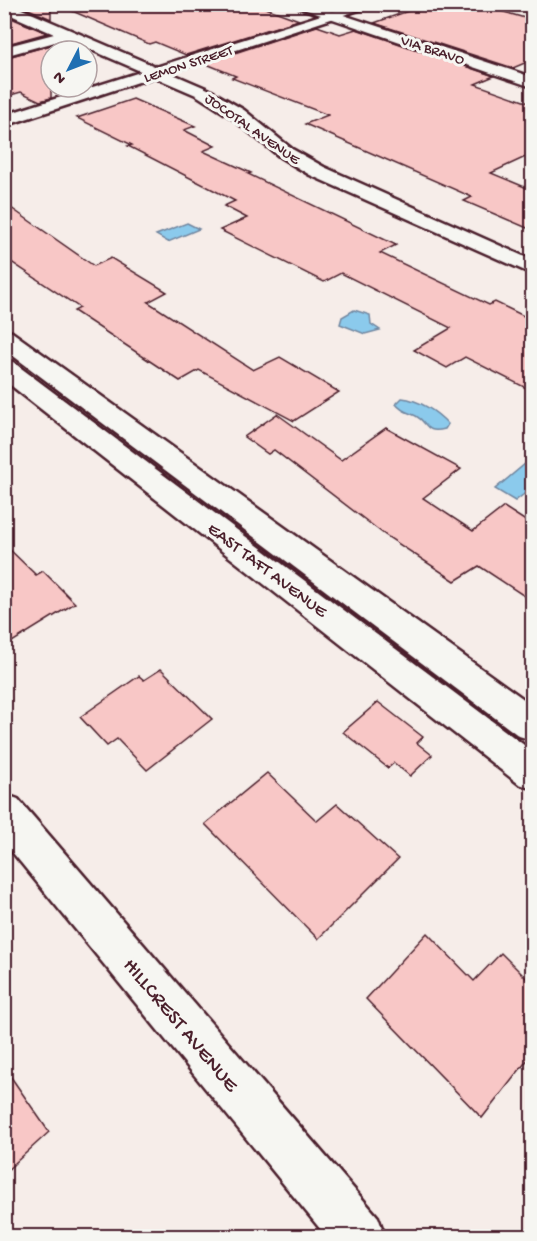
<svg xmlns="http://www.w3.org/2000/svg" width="537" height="1241" font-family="'Gochi Hand',sans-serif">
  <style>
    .water { fill: #8bcaec; stroke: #71869f; stroke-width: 1.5 }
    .building { fill: #f8c7c6; stroke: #4a1f2b; stroke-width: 1.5 }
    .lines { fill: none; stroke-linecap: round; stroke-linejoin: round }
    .minor-casing { stroke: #4a1f2b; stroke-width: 5 }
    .tertiary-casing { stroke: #4a1f2b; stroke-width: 5 }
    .minor { fill: #f6f6f2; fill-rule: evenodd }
    .tertiary { fill: #f6f6f2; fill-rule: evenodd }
    .labels { text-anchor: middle; stroke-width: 6; stroke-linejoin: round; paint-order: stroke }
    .far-street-label { font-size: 15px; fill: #4a1f2b; stroke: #f6f6f2 }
    .street-label { font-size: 18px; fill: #4a1f2b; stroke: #f6f6f2 }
    .near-street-label { font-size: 21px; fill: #4a1f2b; stroke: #f6f6f2 }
  </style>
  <rect width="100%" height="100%" fill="#f6ede9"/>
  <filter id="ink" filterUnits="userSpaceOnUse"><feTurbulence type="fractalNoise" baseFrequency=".0167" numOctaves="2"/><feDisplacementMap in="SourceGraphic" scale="12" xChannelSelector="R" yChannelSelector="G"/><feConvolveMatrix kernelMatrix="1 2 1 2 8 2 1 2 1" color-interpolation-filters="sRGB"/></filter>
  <g filter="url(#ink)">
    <g class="water">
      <polygon points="187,223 199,229 168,242 156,235"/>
      <polygon points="354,310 370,315 371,324 380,330 365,334 340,324 342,317"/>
      <path d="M 402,398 C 419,400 436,411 448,424 L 445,429 C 424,434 429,423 416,416 C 408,412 402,412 396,404 Z"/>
      <polygon points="525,464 532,468 532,488 515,501 495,489"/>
    </g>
    <g class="building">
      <polygon points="17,4 51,4 51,19"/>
      <polygon points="56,4 255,4 299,20 186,55 155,42 149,44"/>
      <polygon points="428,4 476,4 532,20 532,60 513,68 374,23"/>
      <polygon points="4,15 47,33 4,45"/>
      <polygon points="317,26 340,34 356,29 494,76 475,84 532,104 532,154 491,173 532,190 532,230 464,201 472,197 305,124 328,115 232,78 236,76 204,63"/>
      <polygon points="51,45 51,98 40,101 21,92 4,97 4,58"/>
      <polygon points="133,99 195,126 184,130 215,146 203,151 251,173 248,174 396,245 380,253 489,305 495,302 532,320 532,391 465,357 447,368 414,350 451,328 341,273 324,282 220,230 247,218 224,206 235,201 128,146 132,145 77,118"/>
      <polygon points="4,203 94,266 111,258 167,292 148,302 253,370 280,357 339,392 294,421 199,370 180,381 74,311 80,308 4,257"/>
      <polygon points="277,414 341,460 386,428 461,469 423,498 473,531 504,507 532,525 532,601 479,566 455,581 385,535 274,450 268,454 244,437"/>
      <polygon points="4,544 36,575 43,571 75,603 4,647"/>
      <polygon points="161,669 212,719 147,770 117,739 107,746 80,717 139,676 144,680"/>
      <polygon points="378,702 423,737 417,743 432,755 410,776 394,763 388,768 343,732"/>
      <polygon points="267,773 317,821 337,804 398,859 318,939 205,824"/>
      <polygon points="427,933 474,981 501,953 532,984 532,1054 482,1118 366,999"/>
      <polygon points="4,1067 49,1132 4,1173"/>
    </g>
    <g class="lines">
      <defs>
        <g id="minor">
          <polygon points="4,4 10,4 208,89 244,110 292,149 324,167 532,260 532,274 310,175 280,157 232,118 196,95 66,39 4,56 4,47 54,34 4,12"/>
          <polygon points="289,4 310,4 532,77 532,87"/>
          <polygon points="4,794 18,799 378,1217 385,1236 326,1236 4,842"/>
        </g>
        <g id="tertiary">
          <polygon points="356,4 377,4 4,126 4,115"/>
          <polygon points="4,330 12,332 532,705 532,740 519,736 4,349"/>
          <polygon points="4,360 13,362 532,751 532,788 519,784 4,380"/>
        </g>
      </defs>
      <use href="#minor" class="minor-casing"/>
      <use href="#tertiary" class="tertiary-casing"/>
      <use href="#minor" class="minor"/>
      <use href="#tertiary" class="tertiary"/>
    </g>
  </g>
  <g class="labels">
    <g class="far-street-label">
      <text transform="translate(433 49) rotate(18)" y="5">VIA BRAVO</text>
      <text transform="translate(188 63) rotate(-18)" y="5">LEMON STREET</text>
      <text transform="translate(253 128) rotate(35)" y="5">JOCOTAL AVENUE</text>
    </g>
    <g class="street-label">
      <text transform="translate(268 569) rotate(37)" y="6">EAST TAFT AVENUE</text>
    </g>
    <g class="near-street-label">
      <text transform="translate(182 1024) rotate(50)" y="7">HILLCREST AVENUE</text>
    </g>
  </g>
  <rect width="537" height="1241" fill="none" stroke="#f6f6f2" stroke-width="24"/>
  <rect x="12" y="12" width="513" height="1217" fill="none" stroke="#4a1f2b" stroke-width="2" filter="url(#ink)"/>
  <g transform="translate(69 69) rotate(228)"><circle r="28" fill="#f6f6f2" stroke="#b1a0a2" stroke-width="1.5"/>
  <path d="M0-4.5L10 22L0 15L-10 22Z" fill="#1f6fb2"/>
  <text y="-9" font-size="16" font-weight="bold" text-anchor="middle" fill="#4a1f2b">N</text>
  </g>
</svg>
